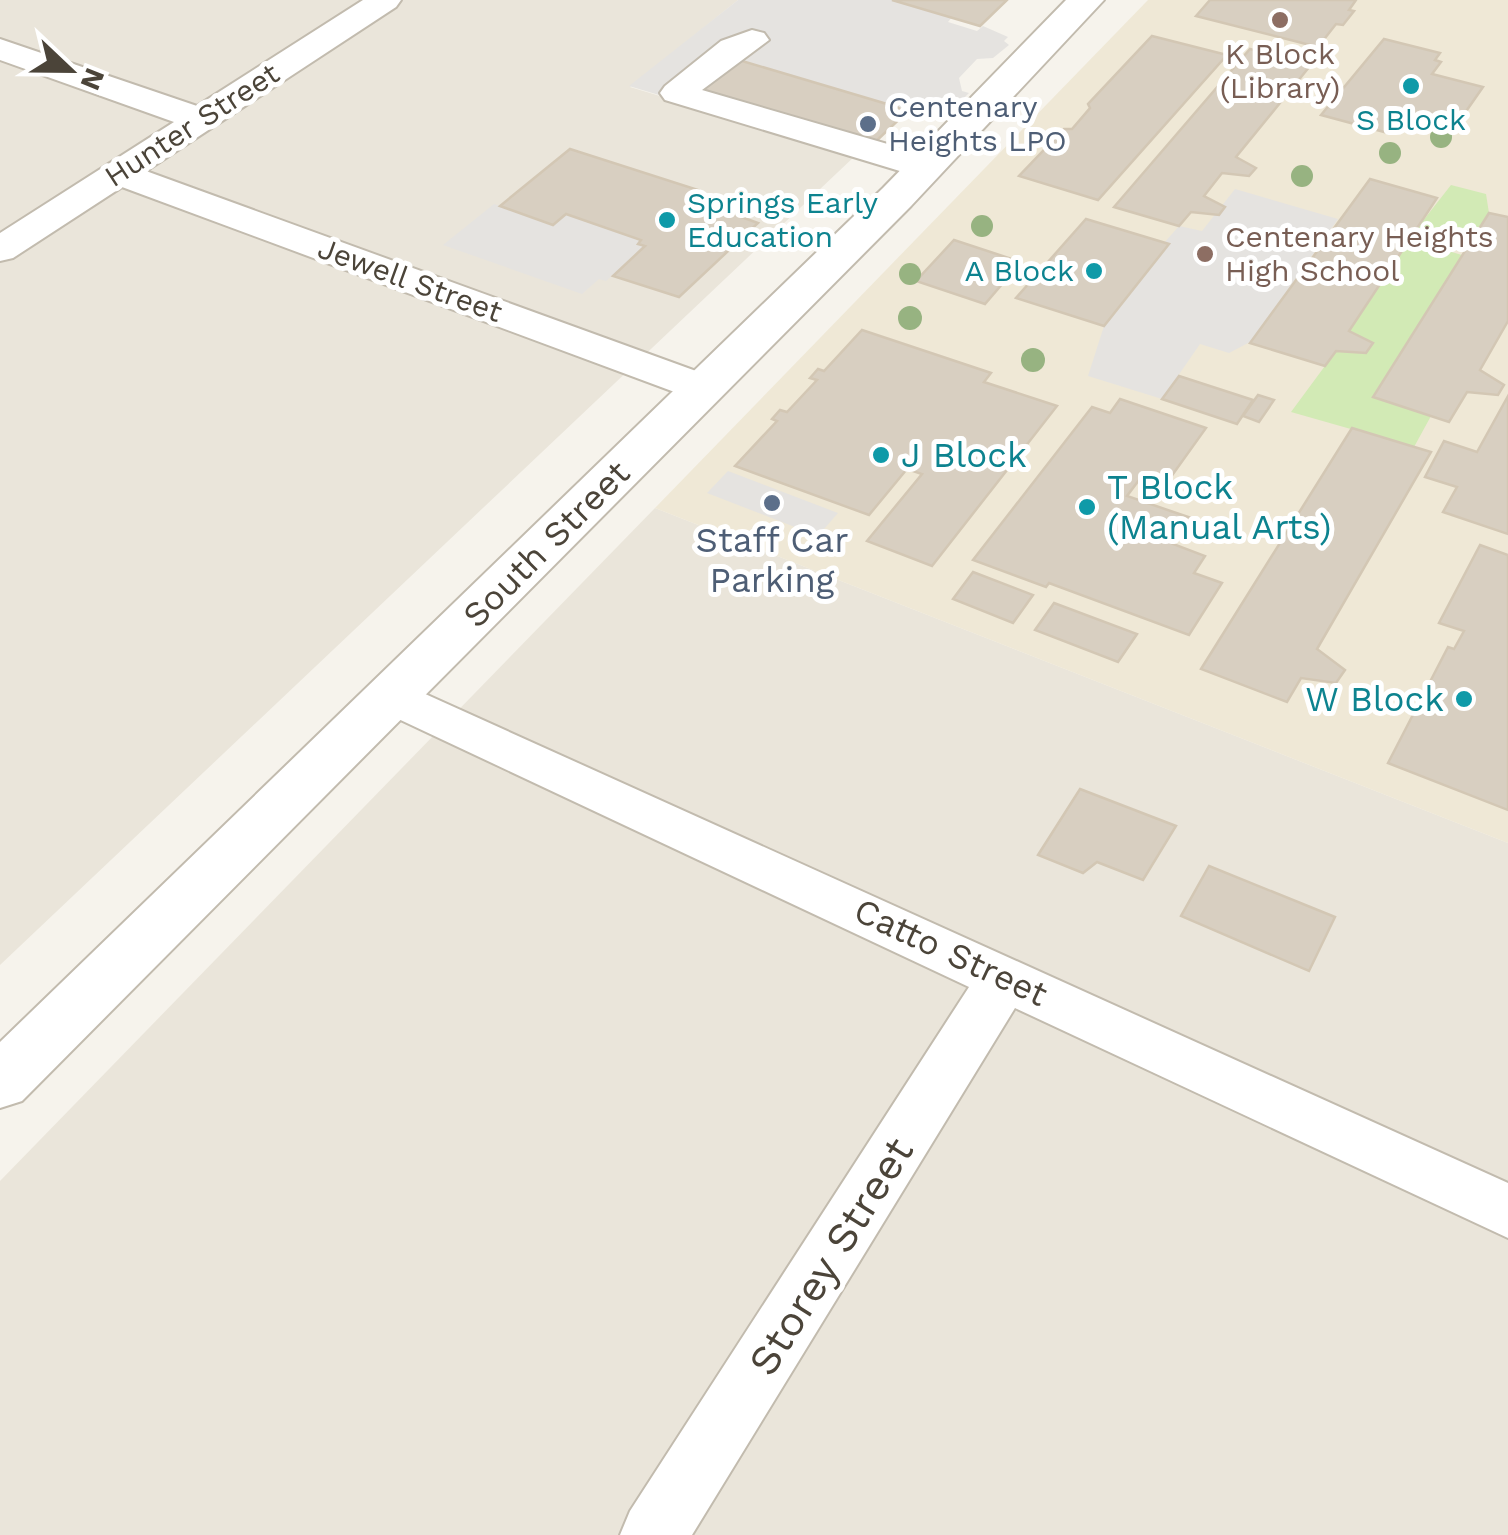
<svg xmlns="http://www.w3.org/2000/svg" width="1508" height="1535" font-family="'Work Sans',sans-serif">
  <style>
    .residential { fill: #eae5da }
    .education { fill: #efe8d6 }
    .green { fill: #d2eab5 }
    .parking { fill: #e5e3e0 }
    .building { fill: #d8cfc1; stroke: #d3c7b4; stroke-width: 2.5 }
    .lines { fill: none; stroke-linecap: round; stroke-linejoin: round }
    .minor-casing { stroke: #c2bbae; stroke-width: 4 }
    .tertiary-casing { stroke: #c2bbae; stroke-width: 4 }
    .minor { fill: #fff; fill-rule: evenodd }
    .tertiary { fill: #fff; fill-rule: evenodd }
    .tree { fill: #97b381 }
    .education-dot { fill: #8d6e63; stroke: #fff; stroke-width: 4 }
    .culture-dot { fill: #0f9aa8; stroke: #fff; stroke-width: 4 }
    .service-dot { fill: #5c6f8a; stroke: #fff; stroke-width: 4 }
    .labels { text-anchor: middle; stroke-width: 10; stroke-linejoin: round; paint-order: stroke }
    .far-education-label { font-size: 30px; fill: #785e54; stroke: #fff }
    .far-service-label { font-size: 30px; fill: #4e5e75; stroke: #fff; text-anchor: start }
    .far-culture-label { font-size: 30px; fill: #0d838f; stroke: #fff }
    .far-street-label { font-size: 30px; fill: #4b4439; stroke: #fff }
    .culture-label { font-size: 35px; fill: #0d838f; stroke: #fff; text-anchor: start }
    .service-label { font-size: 35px; fill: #4e5e75; stroke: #fff }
    .street-label { font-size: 35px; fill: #4b4439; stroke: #fff }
    .near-street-label { font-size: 42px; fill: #4b4439; stroke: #fff }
  </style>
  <rect width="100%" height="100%" fill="#f6f3ec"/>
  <g class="residential">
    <polygon points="0,0 738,0 630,87 856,155 0,965"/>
    <polygon points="655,508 1508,843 1508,1535 0,1535 0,1181"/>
  </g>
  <polygon class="education" points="1148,0 1508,0 1508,843 655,508"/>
  <g class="green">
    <polygon points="1451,185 1486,194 1489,213 1468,246 1415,231"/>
    <polygon points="1410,240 1462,255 1373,396 1431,416 1414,447 1291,412 1336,351 1366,353 1373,344 1349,331"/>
  </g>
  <g class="parking">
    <polygon points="738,0 892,0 952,17 948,22 977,31 983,26 1008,37 1004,41 1009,45 993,58 977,59 959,78 962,91 969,93 953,109 929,102 917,113 732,58 679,101 629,86"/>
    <polygon points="1235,189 1338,219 1252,341 1229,353 1200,344 1162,399 1088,376 1104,326 1169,245 1164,243 1179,226 1202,231"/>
    <polygon points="494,204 553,224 566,214 641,240 638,244 645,246 606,281 599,279 582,294 443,245"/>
    <polygon points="728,471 838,513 818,536 707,493"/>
  </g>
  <g class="building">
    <polygon points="892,0 1007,0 980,26"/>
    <polygon points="1210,0 1356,0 1349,10 1354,11 1343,25 1336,24 1318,47 1196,16"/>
    <polygon points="1152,36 1227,55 1098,200 1019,176 1064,129 1072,129 1090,108 1088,104"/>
    <polygon points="1384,39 1440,53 1435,60 1441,62 1432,74 1483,87 1460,120 1452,118 1443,131 1399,119 1388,133 1321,115"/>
    <polygon points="1250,49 1310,66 1236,157 1256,168 1249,176 1222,173 1204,196 1225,207 1219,215 1191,212 1179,226 1114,207"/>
    <polygon points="732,58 897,107 906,113 873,144 694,89"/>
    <polygon points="570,149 698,190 689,198 758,223 679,297 613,276 645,246 638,244 641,240 566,214 553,225 500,206"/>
    <polygon points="1370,179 1437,198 1349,331 1373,343 1366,353 1336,351 1325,366 1250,343"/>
    <polygon points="1489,213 1508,217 1508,321 1480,370 1504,385 1498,395 1467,392 1449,422 1373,397"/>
    <polygon points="1086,219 1169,244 1104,326 1016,298"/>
    <polygon points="954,240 1021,262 985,304 916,281"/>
    <polygon points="862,330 991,373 984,382 1057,406 932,566 867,541 922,474 907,469 869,515 735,466 777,421 772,419 780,410 787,412 817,380 810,378 818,369 824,371"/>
    <polygon points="1179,376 1253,400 1237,424 1162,399"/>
    <polygon points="1258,395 1274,400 1259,422 1243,416"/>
    <polygon points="1508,396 1508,534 1443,512 1457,487 1425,477 1444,441 1477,452"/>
    <polygon points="1120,399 1206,428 1163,488 1139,480 1127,496 1191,518 1173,544 1205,556 1194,573 1222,583 1189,635 1049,583 1046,587 973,560 1092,407 1110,413"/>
    <polygon points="1352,428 1431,452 1317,649 1345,670 1336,683 1301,678 1287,702 1201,669"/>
    <polygon points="1480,545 1508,555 1508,810 1388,763 1448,647 1454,649 1464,631 1439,623"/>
    <polygon points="973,572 1033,595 1013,623 953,599"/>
    <polygon points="1054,603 1137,634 1118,662 1035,630"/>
    <polygon points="1080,789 1176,826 1143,880 1097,862 1083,873 1038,855"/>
    <polygon points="1209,866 1335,917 1309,971 1181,916"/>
  </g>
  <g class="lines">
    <defs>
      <g id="minor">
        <polygon points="363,0 401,0 396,7 146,171 718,379 724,388 718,397 703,400 688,397 122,187 13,258 0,261 0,233 174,122 0,60 0,39 197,106"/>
        <polygon points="752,30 764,33 769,40 702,90 939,159 944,167 939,175 926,178 913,175 665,100 660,93 665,86 721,41"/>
        <polygon points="392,679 1508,1183 1508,1238 1015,1008 692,1535 620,1535 630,1511 969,987 375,708 368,696 375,684"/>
      </g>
      <polygon id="tertiary" points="1066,0 1104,0 911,206 22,1101 0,1108 0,1042 883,188"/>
    </defs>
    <use href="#minor" class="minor-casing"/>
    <use href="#tertiary" class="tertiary-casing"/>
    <use href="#minor" class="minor"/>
    <use href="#tertiary" class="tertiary"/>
  </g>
  <g class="tree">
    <circle cx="1441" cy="137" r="11"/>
    <circle cx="1390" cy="153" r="11"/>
    <circle cx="1302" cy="176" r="11"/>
    <circle cx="982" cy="226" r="11"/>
    <circle cx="910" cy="274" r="11"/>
    <circle cx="910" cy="318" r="12"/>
    <circle cx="1033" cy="360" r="12"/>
  </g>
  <g class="education-dot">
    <circle cx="1280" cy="20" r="10"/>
    <circle cx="1205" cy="254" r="10"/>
  </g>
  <g class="culture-dot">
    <circle cx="1411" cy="86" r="10"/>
    <circle cx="667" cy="220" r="10"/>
    <circle cx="1094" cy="271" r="10"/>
    <circle cx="881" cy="455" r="10"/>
    <circle cx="1087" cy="507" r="10"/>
    <circle cx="1464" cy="699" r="10"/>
  </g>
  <g class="service-dot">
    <circle cx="868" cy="124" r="10"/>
    <circle cx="772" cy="503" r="10"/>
  </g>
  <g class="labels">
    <g class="far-education-label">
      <text x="1280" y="64">K Block<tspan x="1280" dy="34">(Library)</tspan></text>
      <text x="1225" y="247" text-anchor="start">Centenary Heights<tspan x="1225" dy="34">High School</tspan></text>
    </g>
    <g class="far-service-label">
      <text x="888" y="117">Centenary<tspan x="888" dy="34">Heights LPO</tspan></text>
    </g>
    <g class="far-culture-label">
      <text x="1411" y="130">S Block</text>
      <text x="687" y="213" text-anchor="start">Springs Early<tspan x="687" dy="34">Education</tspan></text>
      <text x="1074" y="281" text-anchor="end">A Block</text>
    </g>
    <g class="far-street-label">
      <text transform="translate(192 125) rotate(-33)" y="10">Hunter Street</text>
      <text transform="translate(410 280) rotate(20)" y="10">Jewell Street</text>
    </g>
    <g class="culture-label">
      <text x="901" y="467">J Block</text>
      <text x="1107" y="499">T Block<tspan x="1107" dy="40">(Manual Arts)</tspan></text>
      <text x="1444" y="711" text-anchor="end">W Block</text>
    </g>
    <g class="service-label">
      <text x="772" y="552">Staff Car<tspan x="772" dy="40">Parking</tspan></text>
    </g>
    <g class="street-label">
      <text transform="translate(546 544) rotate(-45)" y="12">South Street</text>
      <text transform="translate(951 952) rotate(25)" y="12">Catto Street</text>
    </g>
    <g class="near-street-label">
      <text transform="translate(830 1256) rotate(-58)" y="15">Storey Street</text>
    </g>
  </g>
  <g transform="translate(70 70) rotate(112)" stroke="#ffffff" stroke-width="8" paint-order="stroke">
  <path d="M0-8L18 38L0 25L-18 38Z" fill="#4b4439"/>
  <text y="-15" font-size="28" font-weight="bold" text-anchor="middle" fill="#4b4439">N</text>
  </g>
</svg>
